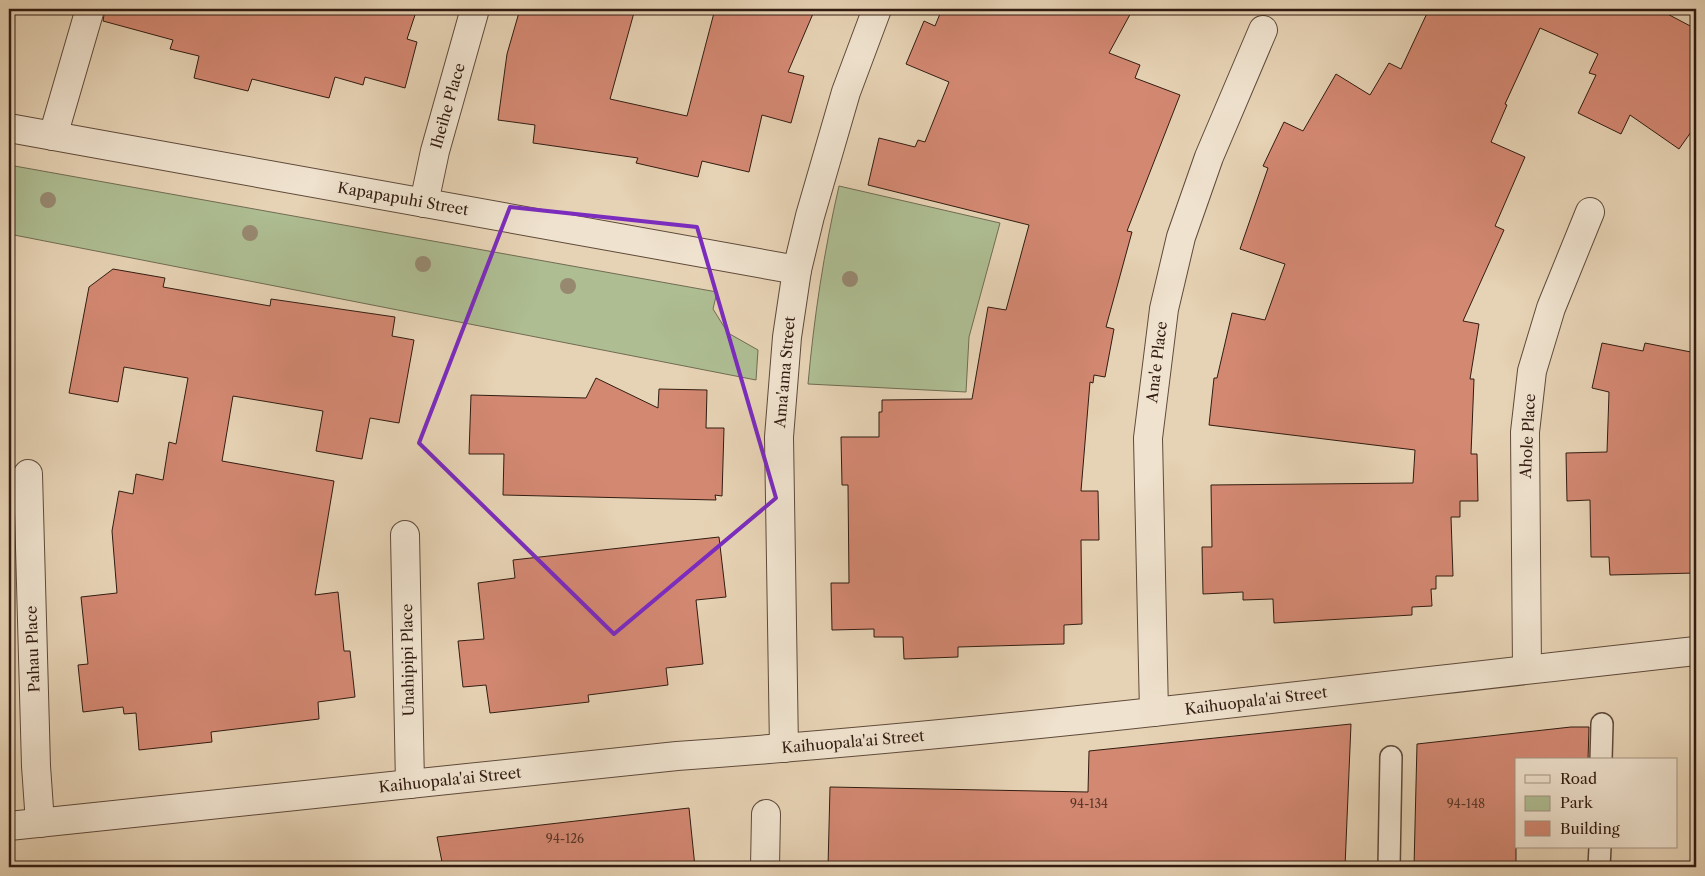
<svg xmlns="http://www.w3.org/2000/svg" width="1705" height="876" font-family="'Libre Caslon Text',serif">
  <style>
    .green { fill: #aebd92; stroke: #706c52 }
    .building { fill: #d38872; stroke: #321c11 }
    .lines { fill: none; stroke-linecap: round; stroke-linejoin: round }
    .lane-casing { stroke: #5f4a3a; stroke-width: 24 }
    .street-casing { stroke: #5f4a3a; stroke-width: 30 }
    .lane { stroke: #efe2ce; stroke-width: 21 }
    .street { stroke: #efe2ce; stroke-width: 28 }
    .tree { fill: #978870 }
    .marked { fill: none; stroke: #7b2cbf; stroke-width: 4; stroke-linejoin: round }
    .labels { text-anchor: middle; stroke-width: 4; stroke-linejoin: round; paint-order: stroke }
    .number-label { font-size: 12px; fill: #5a3729 }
    .street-label { font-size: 15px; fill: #321c11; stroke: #efe2ce }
  </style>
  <rect width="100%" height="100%" fill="#e6d2b4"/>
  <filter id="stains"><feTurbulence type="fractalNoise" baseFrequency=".004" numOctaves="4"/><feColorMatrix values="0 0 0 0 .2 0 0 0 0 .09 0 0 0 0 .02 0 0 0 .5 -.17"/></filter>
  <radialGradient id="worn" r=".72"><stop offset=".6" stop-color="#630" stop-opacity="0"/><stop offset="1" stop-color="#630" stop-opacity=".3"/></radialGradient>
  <g class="green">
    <polygon points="9,165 717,292 713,309 728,333 758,350 756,380 9,234"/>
    <path d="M 839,186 L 1000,223 L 969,337 L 966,392 L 808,384 C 814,317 824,251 839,186 Z"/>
  </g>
  <g class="building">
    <polygon points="105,9 417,9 407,39 417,42 405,88 365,77 363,85 335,77 329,98 252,79 248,91 194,78 199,56 170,49 173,40 103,21"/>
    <polygon points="520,9 635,9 610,99 687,116 715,9 815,9 788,72 804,76 791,123 762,115 749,172 702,161 698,177 636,163 638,158 533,143 535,125 498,120 507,54"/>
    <polygon points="942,9 1133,9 1109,53 1140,65 1135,78 1180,95 1127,231 1132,232 1106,327 1114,329 1105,377 1094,375 1093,383 1090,382 1081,491 1098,491 1099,540 1081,540 1082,624 1064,625 1064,644 958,647 958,657 904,659 903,637 874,637 874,629 832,630 831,583 849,583 848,485 842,485 841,437 879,437 879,412 882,412 882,400 972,399 988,307 1006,310 1029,225 868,185 879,138 915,147 918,140 925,142 949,82 906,64 924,21 935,26"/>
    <polygon points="1429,9 1658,9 1696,29 1696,125 1679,149 1630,115 1621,134 1578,113 1596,75 1589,73 1598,54 1540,28 1505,104 1507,105 1491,142 1525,157 1495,226 1504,230 1463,321 1479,324 1470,379 1474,379 1471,454 1477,454 1478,501 1460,501 1460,517 1451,517 1453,576 1436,576 1436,589 1431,589 1432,606 1412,607 1412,615 1274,623 1273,599 1243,600 1243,592 1203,594 1202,547 1212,547 1211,485 1413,483 1415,450 1209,425 1214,378 1217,378 1232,313 1265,320 1285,264 1240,249 1268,168 1263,166 1284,122 1303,131 1336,74 1370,95 1389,63 1401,69"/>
    <polygon points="113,269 165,278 163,287 270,306 271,299 395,317 392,336 414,340 399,423 370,418 362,459 316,451 323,411 233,396 222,461 334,481 315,595 338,592 344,651 350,651 355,697 318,702 319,719 211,732 212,742 139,750 136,713 124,714 123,707 83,712 78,665 88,664 81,597 117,593 112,531 119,491 133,494 136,474 163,480 169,442 176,444 188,378 124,367 118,402 69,393 89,287"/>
    <polygon points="1602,343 1643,351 1645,343 1696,353 1696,410 1692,409 1693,506 1696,506 1696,573 1610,575 1609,557 1591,557 1590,500 1567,501 1566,453 1607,452 1609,392 1592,388"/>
    <polygon points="596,378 658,408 659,389 707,390 706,428 724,428 722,496 715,495 716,500 503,495 504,454 469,454 471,395 586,398"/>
    <polygon points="719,537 726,597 696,600 703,664 666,668 668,685 588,695 589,702 490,713 486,685 463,687 458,641 484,639 478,583 515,578 513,560"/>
    <polygon points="1351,724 1345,867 828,867 830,787 1088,792 1089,751"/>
    <polygon points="1571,727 1589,727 1588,760 1516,760 1516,867 1414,867 1417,744"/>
    <polygon points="689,808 695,867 443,867 437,837"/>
  </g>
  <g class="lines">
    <defs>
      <g id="lane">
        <polyline points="1601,760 1602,724"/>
        <polyline points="1389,867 1391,757"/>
        <polyline points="1599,867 1600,847"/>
      </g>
      <g id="street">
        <polyline points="9,128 797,270"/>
        <polyline points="53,136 90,9"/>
        <polyline points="424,203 435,151 475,9"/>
        <polyline points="28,474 36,766 40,823"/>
        <polyline points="405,535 410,784"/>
        <polyline points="1527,669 1525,432 1532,371 1551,308 1590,212"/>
        <polyline points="1154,712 1148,438 1164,309 1181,237 1209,157 1263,30"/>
        <polyline points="784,748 779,437 787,337 797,270 810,216 846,92 877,9"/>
        <path d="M 9,826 L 677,756 C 1018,732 1357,688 1696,651"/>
        <polyline points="765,867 766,814"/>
      </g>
    </defs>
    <use href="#lane" class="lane-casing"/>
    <use href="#street" class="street-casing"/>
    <use href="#lane" class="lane"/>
    <use href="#street" class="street"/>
  </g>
  <g class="tree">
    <circle cx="48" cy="200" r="8"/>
    <circle cx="250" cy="233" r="8"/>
    <circle cx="423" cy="264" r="8"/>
    <circle cx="850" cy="279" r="8"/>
    <circle cx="568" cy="286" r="8"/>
  </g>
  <path class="marked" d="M 510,207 L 697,227 L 776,498 L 614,634 L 419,443 Z"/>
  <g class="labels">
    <g class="number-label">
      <text x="1089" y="808">94-134</text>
      <text x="1466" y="808">94-148</text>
      <text x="565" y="843">94-126</text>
    </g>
    <g class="street-label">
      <text transform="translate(448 106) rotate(-74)" y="5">Iheihe Place</text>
      <text transform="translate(403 199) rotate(10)" y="5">Kapapapuhi Street</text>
      <text transform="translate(1157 362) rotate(-83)" y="5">Ana'e Place</text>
      <text transform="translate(785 372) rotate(-85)" y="5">Ama'ama Street</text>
      <text transform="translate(1528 436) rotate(-87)" y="5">Ahole Place</text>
      <text transform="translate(33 649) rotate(-92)" y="5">Pahau Place</text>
      <text transform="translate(408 660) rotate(-91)" y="5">Unahipipi Place</text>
      <text transform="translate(1256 701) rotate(-7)" y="5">Kaihuopala'ai Street</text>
      <text transform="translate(853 742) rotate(-5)" y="5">Kaihuopala'ai Street</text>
      <text transform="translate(450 780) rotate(-6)" y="5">Kaihuopala'ai Street</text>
    </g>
  </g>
  <rect width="1705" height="876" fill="none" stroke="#e6d2b4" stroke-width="30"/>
  <rect x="10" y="10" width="1685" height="856" fill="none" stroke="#321c11" stroke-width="2.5"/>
  <rect x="15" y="15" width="1675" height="846" fill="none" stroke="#321c11"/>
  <rect x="1515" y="758" width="162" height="90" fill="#efe2ce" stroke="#a39382"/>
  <rect x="1525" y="775" width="25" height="8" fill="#efe2ce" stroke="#a39382"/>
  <text x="1560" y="784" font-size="15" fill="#321c11">Road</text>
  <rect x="1525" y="796" width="25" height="15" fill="#aebd92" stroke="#a39382"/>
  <text x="1560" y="808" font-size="15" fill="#321c11">Park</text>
  <rect x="1525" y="821" width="25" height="15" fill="#d38872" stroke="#a39382"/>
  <text x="1560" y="834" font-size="15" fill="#321c11">Building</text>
  <rect width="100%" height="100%" filter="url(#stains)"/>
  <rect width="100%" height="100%" fill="url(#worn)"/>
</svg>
